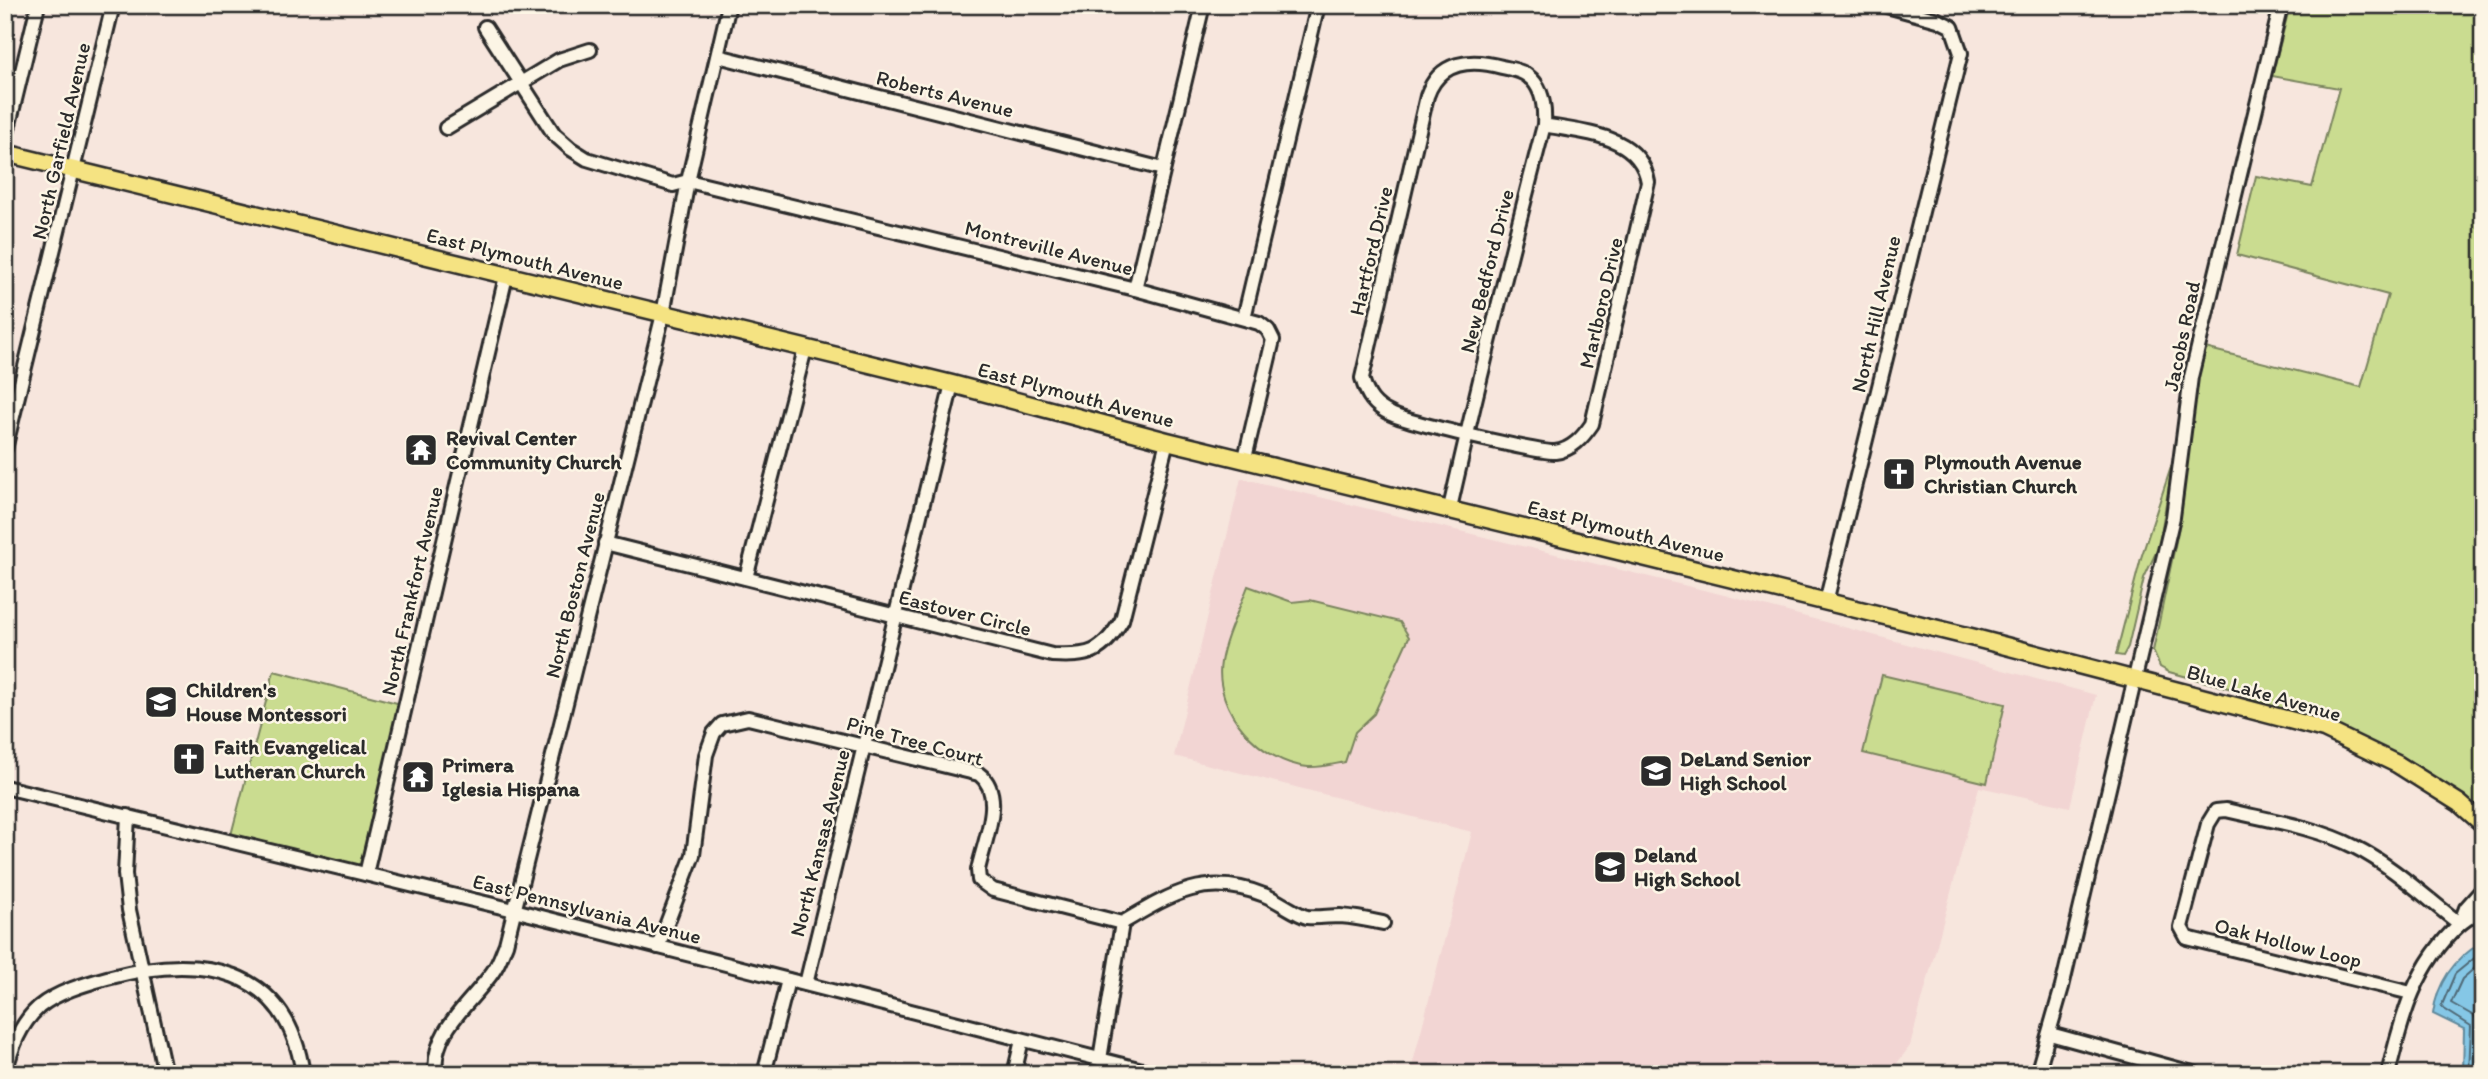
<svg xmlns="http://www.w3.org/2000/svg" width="2488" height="1079" font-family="Itim,sans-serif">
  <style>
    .built { fill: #f2d5d3 }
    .green { fill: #cadc90; stroke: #7a845e; stroke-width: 2 }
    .water { fill: #85c7e6; stroke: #61899b; stroke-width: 2 }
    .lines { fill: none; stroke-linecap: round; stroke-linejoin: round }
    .shore { stroke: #4f6976; stroke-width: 2 }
    .minor-casing { stroke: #2b2b2b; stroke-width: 18 }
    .major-casing { stroke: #2b2b2b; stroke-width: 21 }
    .minor { stroke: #fcf5e5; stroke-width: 12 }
    .major { stroke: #f5e382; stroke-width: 16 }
    .labels { text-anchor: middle; stroke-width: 5; stroke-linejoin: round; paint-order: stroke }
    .street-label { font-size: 21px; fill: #2b2b2b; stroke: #fcf5e5 }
    .poi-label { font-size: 21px; font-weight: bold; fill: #2b2b2b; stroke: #fcf5e5; text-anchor: start }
  </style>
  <rect width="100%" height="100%" fill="#f7e6dd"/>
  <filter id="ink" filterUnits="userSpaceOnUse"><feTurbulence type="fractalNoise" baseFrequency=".0143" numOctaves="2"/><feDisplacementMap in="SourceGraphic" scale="14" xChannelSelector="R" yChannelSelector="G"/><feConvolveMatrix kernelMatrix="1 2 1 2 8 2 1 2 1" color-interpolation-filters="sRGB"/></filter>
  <g filter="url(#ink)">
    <polygon class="built" points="1241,478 1724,595 2096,695 2070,807 1979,787 1910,1046 1889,1074 1410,1074 1472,832 1174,756"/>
    <g class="green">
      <polygon points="2290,5 2483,5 2483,817 2325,723 2253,700 2232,689 2169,672 2160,667 2153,651 2180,522 2196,382 2205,348 2361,387 2388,295 2237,255 2256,176 2312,187 2339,88 2272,76"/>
      <polygon points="2173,461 2159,546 2144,578 2128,647 2123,656 2116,655 2141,558"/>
      <path d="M 1248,586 L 1292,602 L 1310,600 L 1400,622 L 1409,637 L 1374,714 L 1355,732 L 1345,762 C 1334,764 1320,768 1308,767 C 1261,763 1213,710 1221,662 C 1225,637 1239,610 1248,586 Z"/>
      <polygon points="274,671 401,704 363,864 357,869 231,835"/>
      <polygon points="1882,675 2005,704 1987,783 1863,753"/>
    </g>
    <path class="water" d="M 2481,943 L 2483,1074 L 2463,1074 L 2464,1029 L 2433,1014 C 2437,983 2454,959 2481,943 Z"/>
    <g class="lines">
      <g class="shore">
        <polyline points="2469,1074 2471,1026 2441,1007 2455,974 2483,951"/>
        <polyline points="2478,1074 2479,1023 2474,1016 2451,1003 2462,979 2483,961"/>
      </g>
      <defs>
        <g id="minor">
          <polyline points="485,27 554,134 571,149 587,159 673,185 688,181 1135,289 1259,323 1268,330 1273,340 1245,458"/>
          <polyline points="718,56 1163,169"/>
          <polyline points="446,128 559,60 590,50"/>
          <polyline points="5,141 38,5"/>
          <polyline points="1135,289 1203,5"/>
          <polyline points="1244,318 1318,5"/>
          <polyline points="5,449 113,5"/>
          <path d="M 1450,508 C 1479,380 1511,252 1544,125 C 1545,107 1543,87 1528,76 C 1521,70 1510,69 1502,67 C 1470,58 1439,61 1427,96 L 1362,378 C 1367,396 1374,406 1391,414 C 1406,422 1540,453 1555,452 C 1572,450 1583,437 1592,424 L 1648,182 C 1640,134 1584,133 1544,125"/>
          <path d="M 605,543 L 1052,655 C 1090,657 1102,653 1122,620 L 1167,441"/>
          <polyline points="746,578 805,349"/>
          <polyline points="1826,602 1961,53 1952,27 1938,20 1883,5"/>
          <polyline points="5,787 514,910 1158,1074"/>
          <polyline points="128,816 125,874 129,910 165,1074"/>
          <polyline points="366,874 506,276"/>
          <polyline points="2483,889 2466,908 2460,924 2483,907"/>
          <path d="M 1122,923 C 1171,894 1206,872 1264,895 C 1276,899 1297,915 1307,917 C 1318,918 1329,916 1340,916 C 1354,917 1369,920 1383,923"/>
          <path d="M 658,947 L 693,855 L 706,755 L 714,733 L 722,724 L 748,718 L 979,774 C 1006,794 984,841 978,870 L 979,880 L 993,890 L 1122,923"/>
          <polyline points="806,984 952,384"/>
          <polyline points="2050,1034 2196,1074"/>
          <polyline points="1100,1059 1122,923"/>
          <path d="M 5,1072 C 12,1048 19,1025 39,1007 C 57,992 85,984 107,978 C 199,953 287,965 303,1074"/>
          <path d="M 436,1074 C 430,1032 471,1003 492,973 C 499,964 502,953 506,944 L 663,314 L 688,181 L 729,5"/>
          <polyline points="764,1074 788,980"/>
          <polyline points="1014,1074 1022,1040"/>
          <polyline points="2037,1074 2062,987 2173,517 2191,377 2281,5"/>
          <path d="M 2388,1074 C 2402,1016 2415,965 2460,924 C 2426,898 2393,866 2355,847 C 2316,827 2268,820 2226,810 L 2216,811 L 2208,824 L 2181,927 L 2187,938 L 2411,993"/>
        </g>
        <polyline id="major" points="5,153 952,384 1167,441 1975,638 2324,729 2397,764 2459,803 2483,824"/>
      </defs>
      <use href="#minor" class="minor-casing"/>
      <use href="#major" class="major-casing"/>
      <use href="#minor" class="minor"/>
      <use href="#major" class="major"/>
    </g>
  </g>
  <defs>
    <symbol id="temple-square" viewBox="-11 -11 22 22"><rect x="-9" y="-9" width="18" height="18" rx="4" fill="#2b2b2b" stroke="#fcf5e5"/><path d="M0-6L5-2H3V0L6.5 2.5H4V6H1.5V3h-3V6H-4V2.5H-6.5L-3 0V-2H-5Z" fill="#fff"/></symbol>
    <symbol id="church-square" viewBox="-11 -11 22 22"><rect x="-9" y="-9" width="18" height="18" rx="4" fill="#2b2b2b" stroke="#fcf5e5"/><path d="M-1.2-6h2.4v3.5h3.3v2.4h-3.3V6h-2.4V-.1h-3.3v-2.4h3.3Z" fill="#fff"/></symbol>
    <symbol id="school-square" viewBox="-11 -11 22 22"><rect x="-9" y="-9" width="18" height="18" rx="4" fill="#2b2b2b" stroke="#fcf5e5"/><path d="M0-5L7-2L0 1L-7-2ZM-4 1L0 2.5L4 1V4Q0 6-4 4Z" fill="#fff"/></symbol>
  </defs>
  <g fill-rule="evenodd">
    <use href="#temple-square" x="402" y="431" width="38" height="38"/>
    <use href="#church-square" x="1880" y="455" width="38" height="38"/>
    <use href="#school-square" x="142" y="683" width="38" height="38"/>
    <use href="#church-square" x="170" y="740" width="38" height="38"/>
    <use href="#school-square" x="1637" y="752" width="38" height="38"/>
    <use href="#temple-square" x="399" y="758" width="38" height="38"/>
    <use href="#school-square" x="1591" y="848" width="38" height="38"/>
  </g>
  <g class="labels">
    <g class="street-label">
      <text transform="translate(945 94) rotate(14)" y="7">Roberts Avenue</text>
      <text transform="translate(61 141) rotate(-77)" y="7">North Garfield Avenue</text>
      <text transform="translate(1049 248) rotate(14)" y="7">Montreville Avenue</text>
      <text transform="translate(1371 251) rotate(-77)" y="7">Hartford Drive</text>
      <text transform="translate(525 259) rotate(14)" y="7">East Plymouth Avenue</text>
      <text transform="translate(1487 271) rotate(-76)" y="7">New Bedford Drive</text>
      <text transform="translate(1601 303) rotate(-77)" y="7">Marlboro Drive</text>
      <text transform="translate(1876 314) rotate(-77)" y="7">North Hill Avenue</text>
      <text transform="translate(2182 336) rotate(-78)" y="7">Jacobs Road</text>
      <text transform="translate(1076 395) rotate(15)" y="7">East Plymouth Avenue</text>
      <text transform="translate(1626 531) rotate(14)" y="7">East Plymouth Avenue</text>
      <text transform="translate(575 585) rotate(-76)" y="7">North Boston Avenue</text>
      <text transform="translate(412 591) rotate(-77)" y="7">North Frankfort Avenue</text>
      <text transform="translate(965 613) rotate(14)" y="7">Eastover Circle</text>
      <text transform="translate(2264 693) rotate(16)" y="7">Blue Lake Avenue</text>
      <text transform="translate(915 741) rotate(15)" y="7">Pine Tree Court</text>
      <text transform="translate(820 843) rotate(-76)" y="7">North Kansas Avenue</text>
      <text transform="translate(587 909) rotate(14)" y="7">East Pennsylvania Avenue</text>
      <text transform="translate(2288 943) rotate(14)" y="7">Oak Hollow Loop</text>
    </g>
    <g class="poi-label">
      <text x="446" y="445">Revival Center<tspan x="446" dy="24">Community Church</tspan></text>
      <text x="1924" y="469">Plymouth Avenue<tspan x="1924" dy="24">Christian Church</tspan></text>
      <text x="186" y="697">Children's<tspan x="186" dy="24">House Montessori</tspan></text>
      <text x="214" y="754">Faith Evangelical<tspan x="214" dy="24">Lutheran Church</tspan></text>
      <text x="1680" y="766">DeLand Senior<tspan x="1680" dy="24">High School</tspan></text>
      <text x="442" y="772">Primera<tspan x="442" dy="24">Iglesia Hispana</tspan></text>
      <text x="1634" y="862">Deland<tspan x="1634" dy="24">High School</tspan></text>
    </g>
  </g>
  <rect width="2488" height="1079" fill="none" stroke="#fcf5e5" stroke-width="28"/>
  <rect x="14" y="14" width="2460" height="1051" fill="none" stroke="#2b2b2b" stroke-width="2.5" filter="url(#ink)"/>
</svg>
